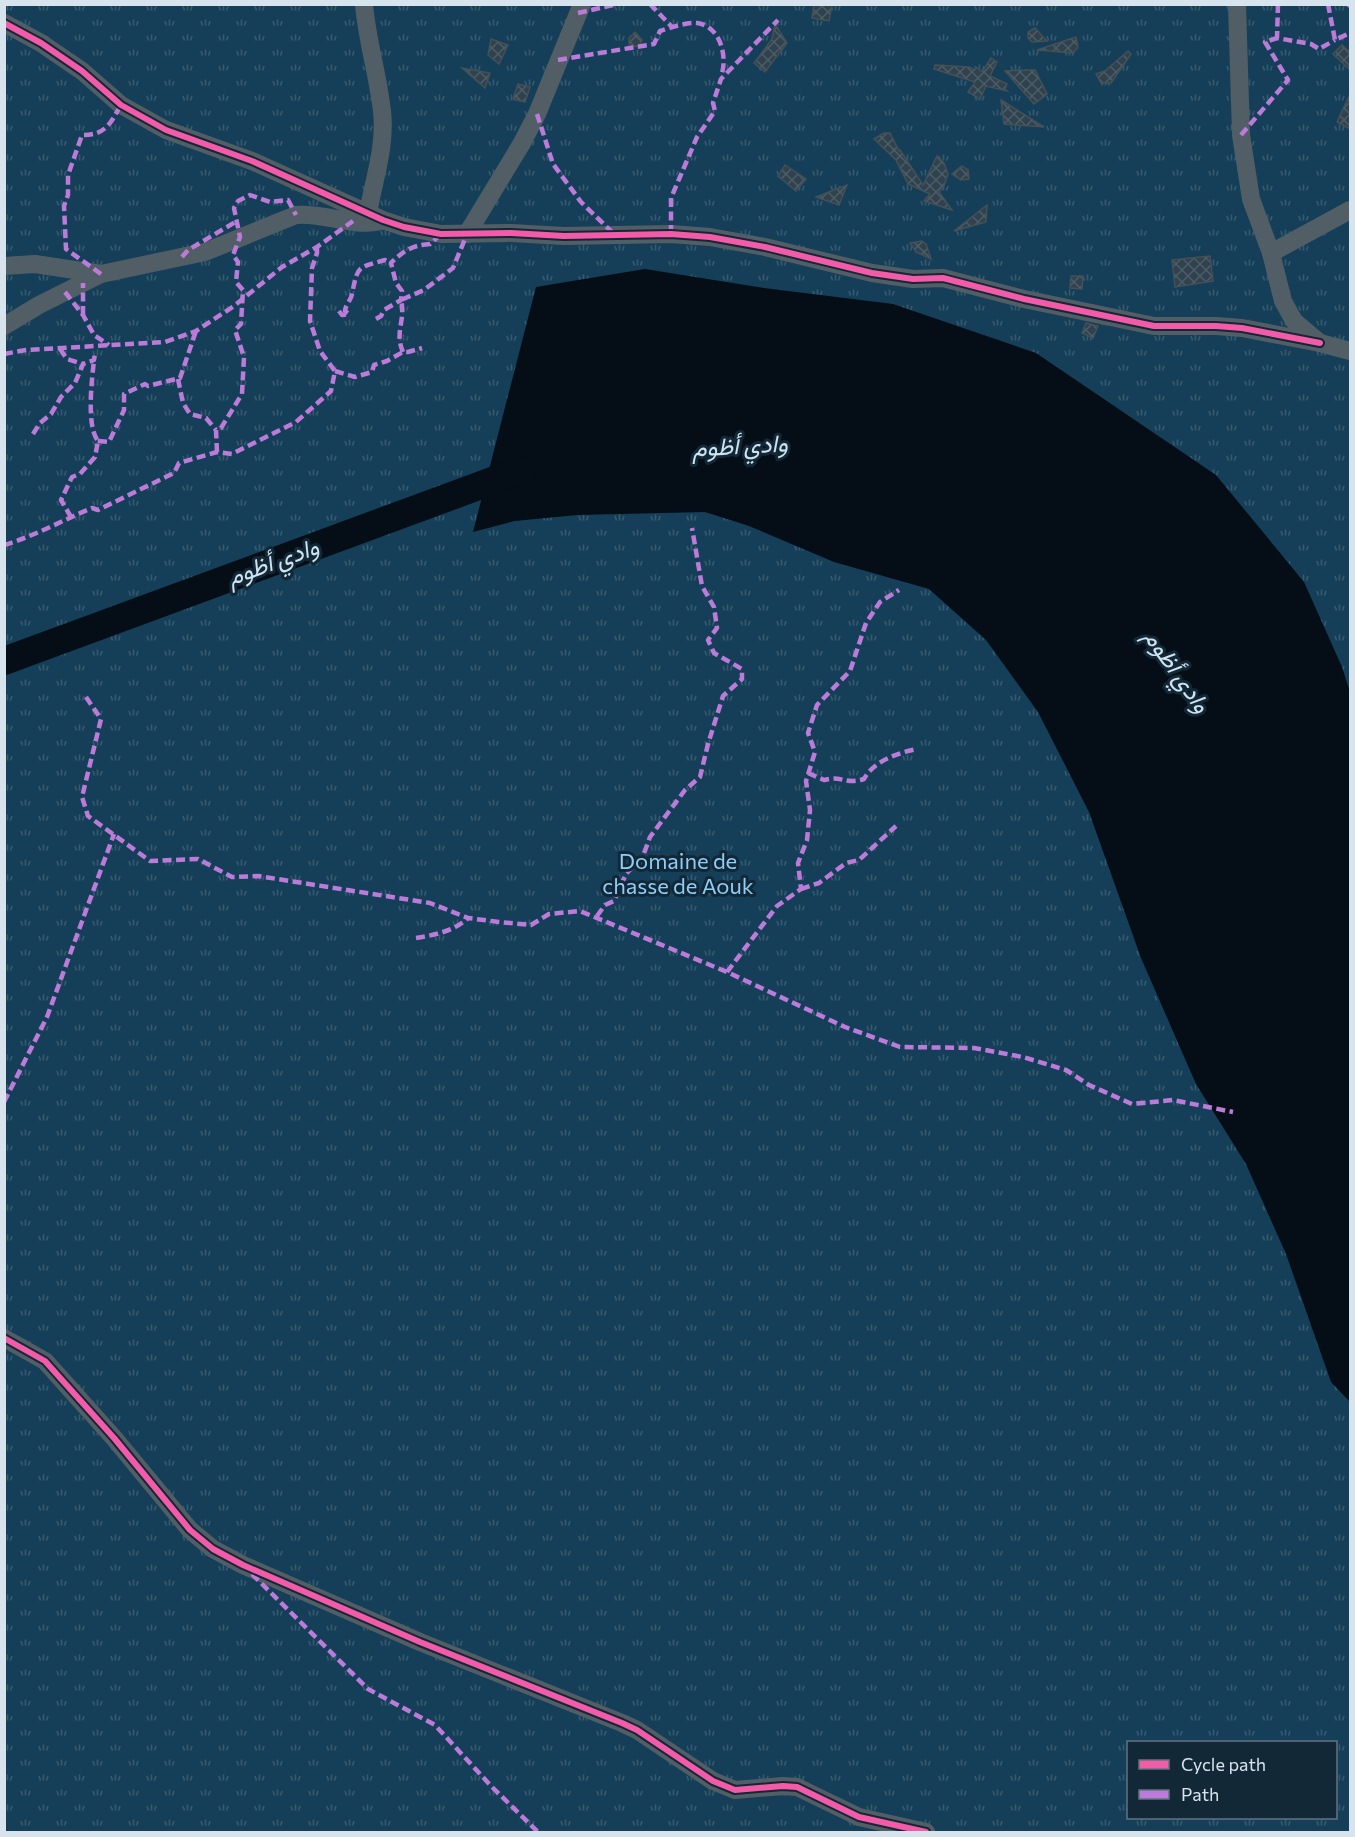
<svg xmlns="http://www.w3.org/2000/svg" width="1355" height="1837" font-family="Commissioner,Vazirmatn,sans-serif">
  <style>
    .grass { fill: url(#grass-tufts); fill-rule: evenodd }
    .water { fill: #050e16 }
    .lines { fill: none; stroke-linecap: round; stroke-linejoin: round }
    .river { stroke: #050e16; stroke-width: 28 }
    .building { fill: url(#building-cross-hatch); stroke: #455057; stroke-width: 1.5 }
    .street { stroke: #525e66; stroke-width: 18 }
    .quiet { stroke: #bd7bd9; stroke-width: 4.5; stroke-dasharray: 9 4.5; stroke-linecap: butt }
    .cycleway-casing { stroke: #122836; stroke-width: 10 }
    .cycleway { stroke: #f35aa7; stroke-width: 6 }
    .labels { text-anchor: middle; stroke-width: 6; stroke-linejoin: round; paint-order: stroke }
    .park-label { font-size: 22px; fill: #8fcdf7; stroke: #122836 }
    .water-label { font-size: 24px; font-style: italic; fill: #cfe3f2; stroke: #122836 }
  </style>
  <defs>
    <pattern id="grass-tufts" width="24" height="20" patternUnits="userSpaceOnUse" patternTransform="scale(1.5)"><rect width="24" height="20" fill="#153f58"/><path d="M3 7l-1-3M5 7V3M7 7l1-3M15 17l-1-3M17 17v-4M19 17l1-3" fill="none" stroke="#365b70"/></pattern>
    <pattern id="building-cross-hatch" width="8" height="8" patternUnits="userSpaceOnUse" patternTransform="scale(1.5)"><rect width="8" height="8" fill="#2f424d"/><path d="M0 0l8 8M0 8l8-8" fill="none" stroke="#4c5d67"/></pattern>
  </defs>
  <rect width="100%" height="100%" fill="#1a262e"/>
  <path class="grass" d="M 5,5 L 1350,5 L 1350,1832 L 5,1832 ZM 1128,1742 L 1336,1742 L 1336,1818 L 1128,1818 Z"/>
  <polygon class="water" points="645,269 764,288 893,304 1036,353 1216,475 1304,582 1342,667 1350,692 1350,1402 1331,1382 1286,1254 1246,1164 1196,1084 1141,958 1089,812 1038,712 986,640 929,589 834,562 749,526 705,512 577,515 515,521 473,532 536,287"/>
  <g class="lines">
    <polyline class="river" points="4,661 522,470"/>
  </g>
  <g class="building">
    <polygon points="814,4 832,6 829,21 812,18"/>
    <polygon points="775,24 787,43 765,72 754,63 772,39"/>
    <polygon points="1035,28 1047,41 1032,42 1028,38 1028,32"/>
    <polygon points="635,32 642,40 639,47 629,46 629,38"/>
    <polygon points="1076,37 1078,47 1073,53 1037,50"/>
    <polygon points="491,39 508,45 499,64 488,55"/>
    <polygon points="1342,45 1350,52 1350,70 1333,54"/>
    <polygon points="1128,51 1131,54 1111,83 1101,83 1096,74 1105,71"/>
    <polygon points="991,58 997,62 990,76 1007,84 1005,89 1007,91 986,86 980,99 968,92 975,82 934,69 935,65 969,67 975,70 976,67 982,72"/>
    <polygon points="462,68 490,73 485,88"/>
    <polygon points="1025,70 1035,70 1047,94 1034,104 1005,71"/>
    <polygon points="518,84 530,87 525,102 513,99"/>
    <polygon points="1350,94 1350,129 1337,122"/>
    <polygon points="1001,100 1044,127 1004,124"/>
    <polygon points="884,133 890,133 899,151 900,150 923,185 937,156 944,163 948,174 944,186 939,192 952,210 924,201 930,194 908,184 896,160 874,139"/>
    <polygon points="785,165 806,179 796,191 778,176"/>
    <polygon points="962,166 968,170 969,179 961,180 952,174"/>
    <polygon points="847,185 839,205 816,197"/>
    <polygon points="987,205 986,222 954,231"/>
    <polygon points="922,241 926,244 931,259 916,252 910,243"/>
    <polygon points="1210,256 1213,281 1175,287 1172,260"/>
    <polygon points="1071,276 1083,276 1082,289 1070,288"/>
    <polygon points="1086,323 1098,326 1093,338 1082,333"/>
  </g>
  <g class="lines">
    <g class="street">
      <path d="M 364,4 C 367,41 378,75 382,111 C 386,146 374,179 368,213"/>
      <polyline points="1237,4 1241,135 1251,199 1271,253 1283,301 1294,321 1320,343 1350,351"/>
      <polyline points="4,23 41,43 82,71 121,105 166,130 252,161 383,220 404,227 441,234 511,233 564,236 671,234 710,237 765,247 872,273 913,279 943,278 1024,299 1154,326 1216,326 1242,328 1320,343"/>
      <polyline points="467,234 522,143 537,114 582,4"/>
      <polyline points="1271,253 1350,210"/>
      <polyline points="4,266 35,264 101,274"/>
      <path d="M 4,326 L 39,305 L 101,274 L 205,252 L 296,215 C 324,212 353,228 381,221"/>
      <polyline points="4,1338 45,1361 114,1438 190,1530 213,1549 243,1565 420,1642 622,1723 637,1730 713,1781 735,1790 783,1786 797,1787 859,1817 926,1832"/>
    </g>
    <g class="quiet">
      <polyline points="650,4 672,27"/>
      <polyline points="1278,4 1277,38 1311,44 1319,49 1335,40"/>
      <polyline points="1328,4 1335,40 1350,33"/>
      <polyline points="1347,4 1350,6"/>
      <polyline points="578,13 618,4"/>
      <path d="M 558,60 L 654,44 L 660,31 C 670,28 686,22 697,23 C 721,26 728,58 721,76"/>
      <polyline points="537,114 553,164 581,202 615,235"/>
      <polyline points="1241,135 1288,80 1265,42 1277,38"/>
      <polyline points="671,234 671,198 697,137 715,111 713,103 721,79 778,20"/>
      <polyline points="182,257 188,250 237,221"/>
      <path d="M 101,274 L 66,249 L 64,206 L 68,195 L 68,175 L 82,135 C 106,135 110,124 121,105"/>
      <polyline points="65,292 83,315 94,335 109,345"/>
      <path d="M 339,311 L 342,315 L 349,314 L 345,311 C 346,303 351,301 352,294 C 358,265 357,268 385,260 L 391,263"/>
      <polyline points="83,315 83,283"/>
      <path d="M 376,319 L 381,316 L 384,310 L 401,300 L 402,291 L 396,283 L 391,263 C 403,251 413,245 430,244 L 441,234"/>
      <polyline points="60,349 67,359 83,364"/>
      <path d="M 403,352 C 394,332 406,321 401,300 L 424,290 L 453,268 L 467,234"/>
      <polyline points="4,354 26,350 165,342 196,331 234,306 282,267 317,247 353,221"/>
      <polyline points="335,371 355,377 372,372 374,365 387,361 403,352 408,352 422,348"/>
      <polyline points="178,379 183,403 190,414 206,418 216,430"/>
      <polyline points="33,434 40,423 51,414 61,397 75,383 83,364 94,360 95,354"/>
      <polyline points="98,441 109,442 124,410 124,394 145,384 148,386 180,378 196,331"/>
      <polyline points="217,452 216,430 221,428 242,394 244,357 235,330 241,324 243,290 236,282 238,262 233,255 240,237 234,208 238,201 250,195 270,202 288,200 296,215"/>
      <path d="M 71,517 L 61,500 L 72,477 L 80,474 L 95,457 L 98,441 C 86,426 92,379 94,360"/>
      <path d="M 4,545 C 35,536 63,520 92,508 L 98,510 L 174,473 L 179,463 L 217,452 L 232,454 L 296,422 L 331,391 L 335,371 L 320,351 L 310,321 L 312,268 L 317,253 L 317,247"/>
      <polyline points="86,697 101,719 82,797 88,816 150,861 198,859 232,877 258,876 430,903 468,918 499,922 531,925 549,914 580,911 727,972 845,1027 900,1047 974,1048 1023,1057 1066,1070 1089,1085 1132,1104 1173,1100 1233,1112"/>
      <path d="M 808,773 L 824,780 C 842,775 845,785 864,779 C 874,761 897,753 917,749"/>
      <polyline points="801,889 819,883 846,863 859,860 896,826"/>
      <polyline points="597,916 605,905 614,901 626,874 643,856 650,837 685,790 700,777 708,744 723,696 742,679 742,669 714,653 708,640 717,628 714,607 702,586 692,528"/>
      <path d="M 416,938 C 435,935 454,931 468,918"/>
      <polyline points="727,972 777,906 801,889 798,863 807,840 810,810 806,781 815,752 808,733 817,705 850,671 866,623 880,602 899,590"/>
      <polyline points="4,1102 47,1017 114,834"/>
      <polyline points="252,1574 368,1689 435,1725 492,1787 538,1832"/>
    </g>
    <defs>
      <g id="cycleway">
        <polyline points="4,23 41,43 82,71 121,105 166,130 252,161 383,220 404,227 441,234 511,233 564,236 671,234 710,237 765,247 872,273 913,279 943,278 1024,299 1154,326 1216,326 1242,328 1320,343"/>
        <polyline points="4,1338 45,1361 114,1438 190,1530 213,1549 243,1565 420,1642 622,1723 637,1730 713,1781 735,1790 783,1786 797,1787 859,1817 926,1832"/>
      </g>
    </defs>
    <use href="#cycleway" class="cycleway-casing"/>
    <use href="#cycleway" class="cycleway"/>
  </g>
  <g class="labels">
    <g class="park-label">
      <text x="678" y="869">Domaine de<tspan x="678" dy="25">chasse de Aouk</tspan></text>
    </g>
    <g class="water-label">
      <text transform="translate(740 446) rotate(-3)" y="8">وادي أظوم</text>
      <text transform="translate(273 562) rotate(-20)" y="8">وادي أظوم</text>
      <text transform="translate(1177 671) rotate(55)" y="8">وادي أظوم</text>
    </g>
  </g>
  <rect width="1355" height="1837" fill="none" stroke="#d7e4ee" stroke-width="12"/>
  <rect x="1127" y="1741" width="210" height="78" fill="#122836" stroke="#617380" stroke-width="1.5"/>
  <rect x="1139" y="1760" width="30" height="9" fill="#f35aa7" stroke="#617380" stroke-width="1.5"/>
  <text x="1181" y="1771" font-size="18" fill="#d7e4ee">Cycle path</text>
  <rect x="1139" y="1790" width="30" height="9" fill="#bd7bd9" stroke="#617380" stroke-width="1.5"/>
  <text x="1181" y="1801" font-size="18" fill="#d7e4ee">Path</text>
</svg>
